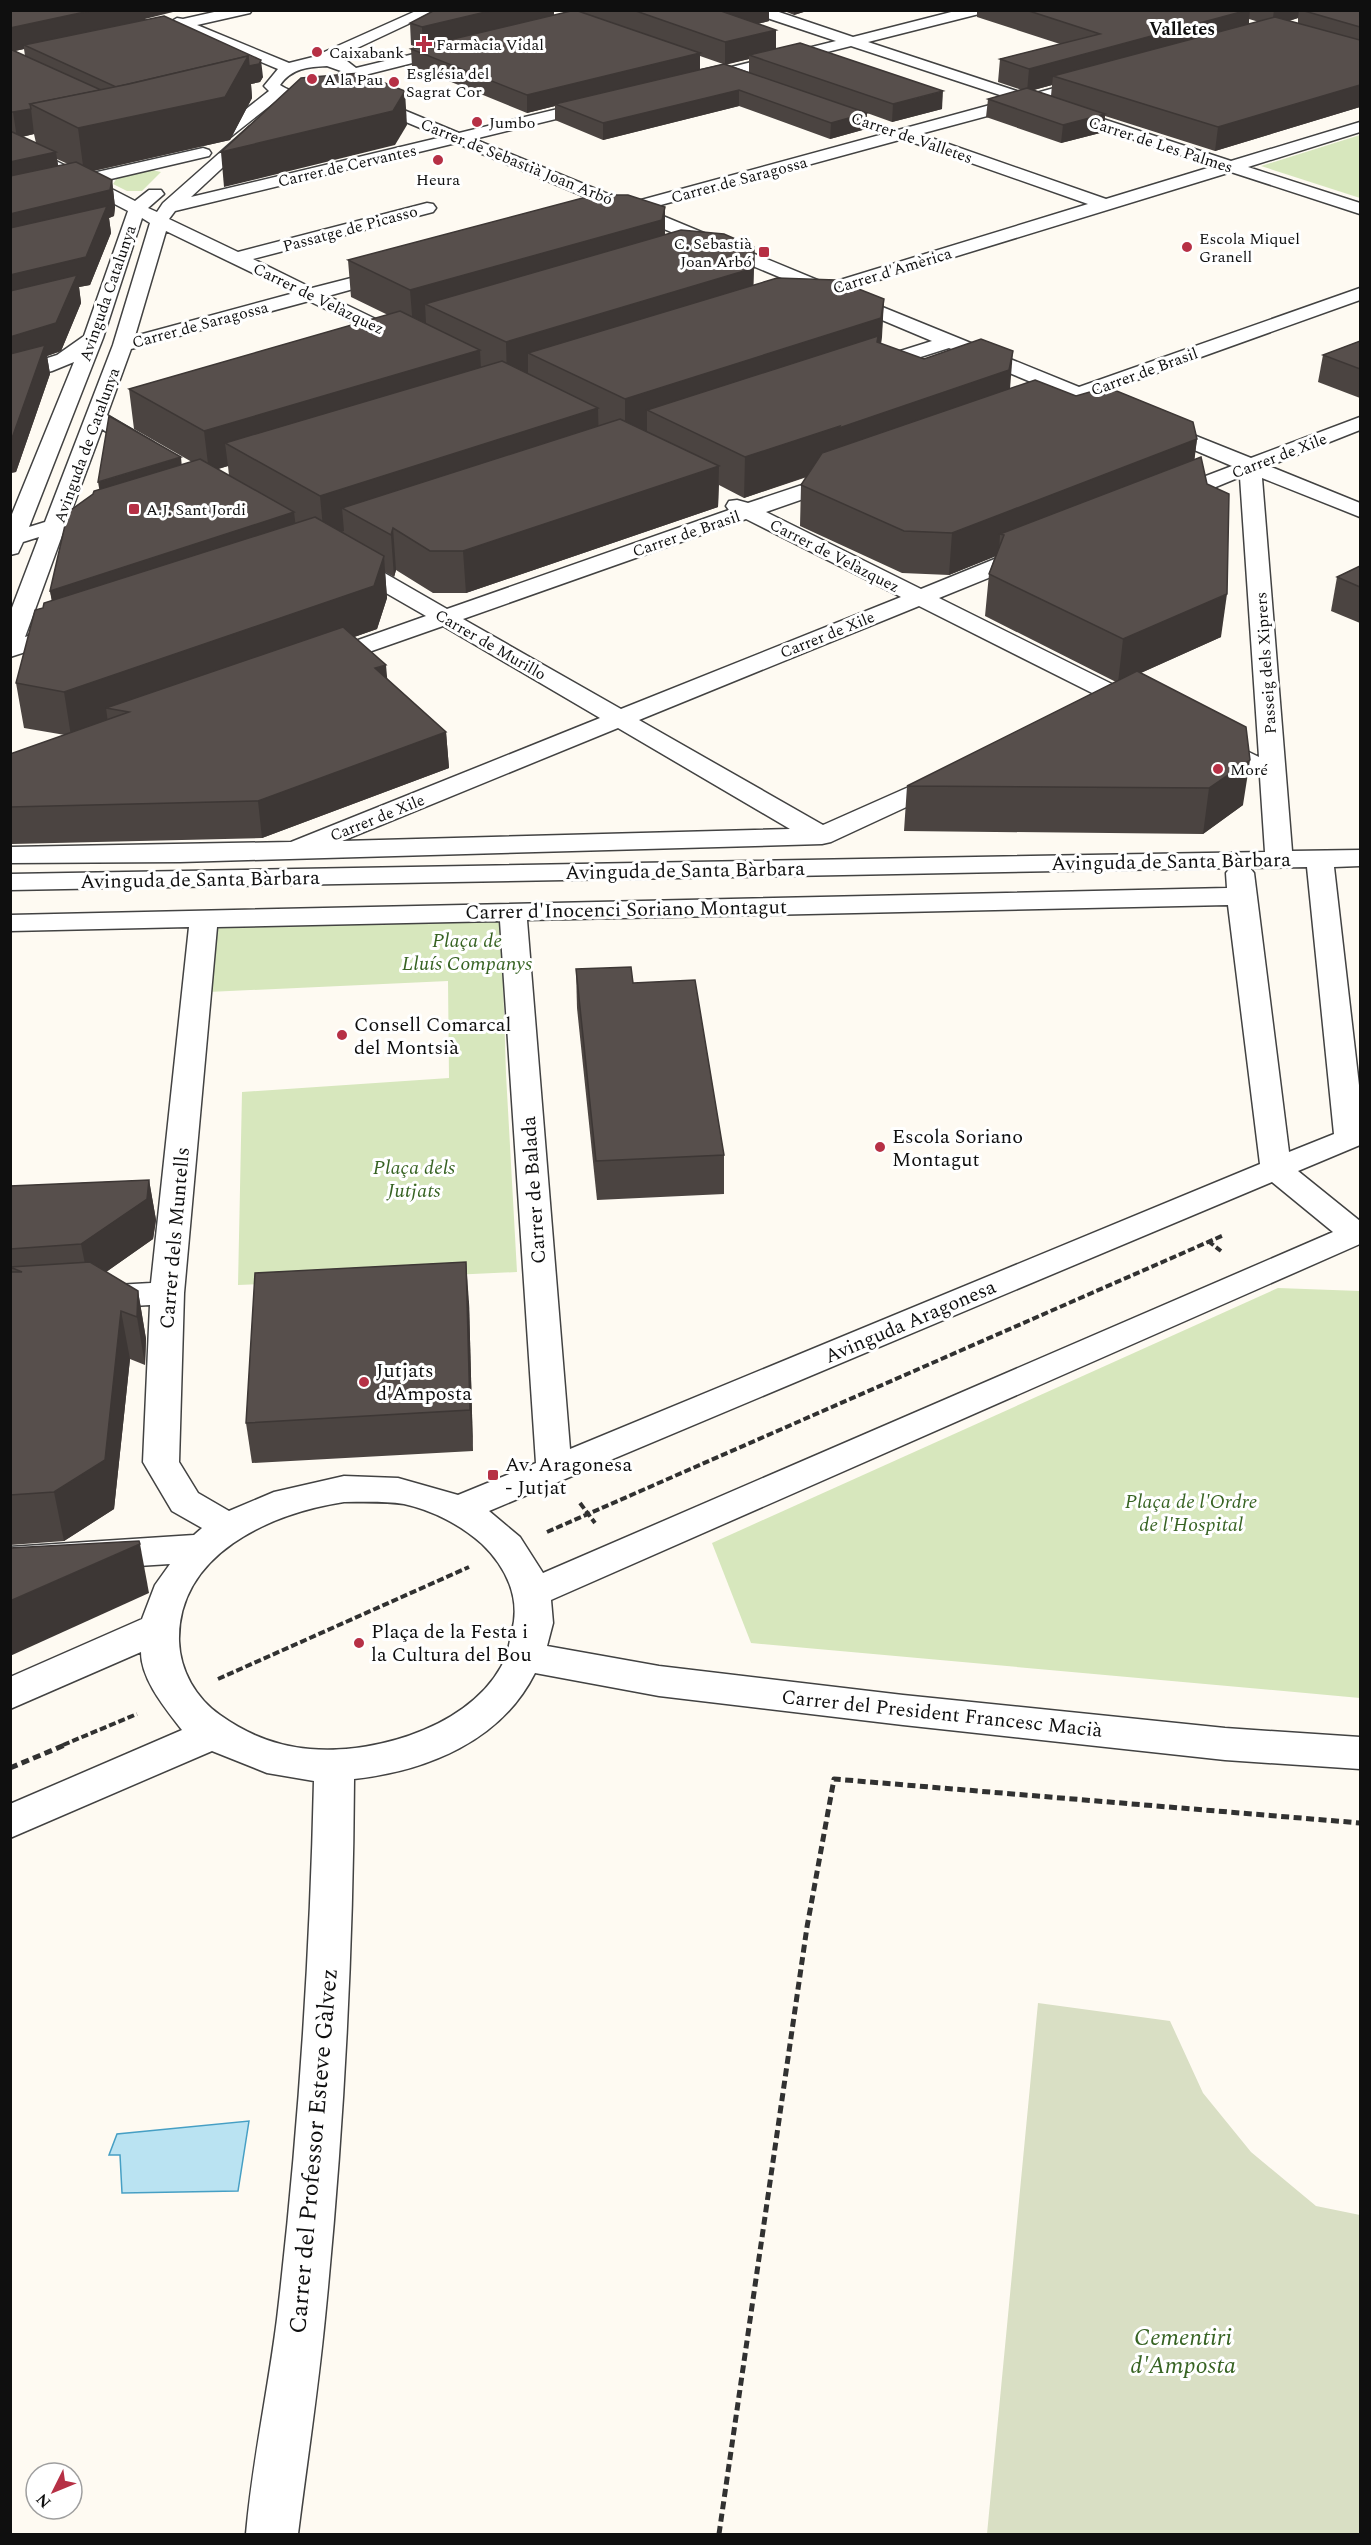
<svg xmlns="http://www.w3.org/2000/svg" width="1371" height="2545" font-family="Spectral,serif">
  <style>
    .green { fill: #d7e7bd }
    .cemetery { fill: #d9dfc4 }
    .water { fill: #bae3f2; stroke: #469fc4; stroke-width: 1.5 }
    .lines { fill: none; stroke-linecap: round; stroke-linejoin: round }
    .minor-casing { stroke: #424242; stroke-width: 3 }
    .path-far1 { stroke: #313131; stroke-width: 4; stroke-dasharray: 7 3; stroke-linecap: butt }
    .path { stroke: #313131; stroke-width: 5; stroke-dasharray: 8 4.5; stroke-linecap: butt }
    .minor { fill: #fff; fill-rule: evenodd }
    .wall { fill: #4b4441; fill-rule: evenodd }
    .shaded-wall { fill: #3d3735 }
    .building { fill: #574f4c; stroke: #3d3735; stroke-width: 1.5 }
    .poi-dot { fill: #b63045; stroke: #fff; stroke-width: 2 }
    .labels { text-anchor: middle; stroke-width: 6; stroke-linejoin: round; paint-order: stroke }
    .far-poi-label { font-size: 16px; fill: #0f0f0f; stroke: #fff; text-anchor: start }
    .far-street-label { font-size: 16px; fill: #0f0f0f; stroke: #fff }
    .far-neighbourhood-label { font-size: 18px; font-weight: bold; fill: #0f0f0f; stroke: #fff }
    .street-label { font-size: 20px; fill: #0f0f0f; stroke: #fff }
    .park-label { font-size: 20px; font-style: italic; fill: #376323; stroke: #fff }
    .poi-label { font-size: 20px; fill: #0f0f0f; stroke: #fff; text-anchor: start }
    .near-street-label { font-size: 24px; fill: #0f0f0f; stroke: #fff }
    .near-park-label { font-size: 24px; font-style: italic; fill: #376323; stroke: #fff }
  </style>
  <rect width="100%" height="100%" fill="#fefaf2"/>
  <g class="green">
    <polygon points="1360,135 1360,198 1261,166"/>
    <polygon points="152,170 161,172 142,191 127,191 113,184 117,178"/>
    <polygon points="501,916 506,1074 517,1272 238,1285 242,1092 449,1078 448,981 208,992 213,923"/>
    <polygon points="1278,1288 1360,1291 1360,1698 751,1643 712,1543"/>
  </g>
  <polygon class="cemetery" points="1038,2003 1170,2021 1203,2093 1251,2152 1316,2206 1360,2215 1360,2534 987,2534"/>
  <polygon class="water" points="249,2121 238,2191 122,2193 120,2155 109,2155 117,2134"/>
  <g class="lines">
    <defs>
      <g id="minor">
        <path d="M 223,10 L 252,10 L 250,13 L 197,25 L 289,63 L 313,57 L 418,10 L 438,10 L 336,58 L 347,61 L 356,68 L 455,44 L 462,48 L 460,51 L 353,78 C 339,101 305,106 281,97 L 229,138 L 217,138 L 215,135 L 217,132 L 269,91 L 264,86 L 278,69 L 180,28 L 139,37 L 132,33 L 134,30 L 170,22 L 177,18 L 183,19 ZM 327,66 L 341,71 C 330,93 300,99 280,85 C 292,68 308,67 327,66 Z"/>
        <path d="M 750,10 L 773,10 L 853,37 L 959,10 L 985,10 L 983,13 L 868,42 L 1029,95 L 1094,77 L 1099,79 L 1102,82 L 1099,85 L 1045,100 L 1231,161 L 1360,122 L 1360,132 L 1248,167 L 1360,203 L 1360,214 L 1231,172 L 843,291 L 1079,387 L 1360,288 L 1360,300 L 1095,395 L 1097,398 L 1094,402 L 1087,404 L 1077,401 L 1031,417 L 1024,415 L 1021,411 L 1024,407 L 1060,394 L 949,348 L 873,372 L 859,372 L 856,368 L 859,364 L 932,341 L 825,296 L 803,303 L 796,301 L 794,297 L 796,293 L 808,289 L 628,214 L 609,219 L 603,218 L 600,214 L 603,210 L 612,208 L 456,143 L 175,211 L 169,219 L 238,252 L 427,203 L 433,204 L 436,208 L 433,212 L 253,259 L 312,288 L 394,267 L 400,268 L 403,272 L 400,276 L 328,296 L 413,337 L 416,341 L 413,345 L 399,345 L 309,301 L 131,349 L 107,415 L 153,442 L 156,446 L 153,450 C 136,455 116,438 102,429 L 70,515 L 108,504 L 116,506 L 119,511 L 116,516 L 64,530 L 25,637 L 67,624 L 75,626 L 79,631 L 75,636 L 10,657 L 10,613 L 39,537 L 23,542 L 18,553 L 10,555 L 10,519 L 74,362 L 52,371 L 10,382 L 10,370 L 57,355 L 84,336 L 128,211 L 80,186 L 10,202 L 10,192 L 67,179 L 10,150 L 10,138 L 84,175 L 203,148 L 209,150 L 211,153 L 209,156 L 98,182 L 135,201 L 149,190 L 161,190 L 164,194 L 148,208 L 157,212 L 163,203 L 250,126 L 262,126 L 264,129 L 191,197 L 442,137 L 358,102 L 356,99 L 358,96 L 370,96 L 459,133 L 599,99 L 605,101 L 607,104 L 605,107 L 474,139 L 630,203 L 1012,99 L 851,46 L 696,85 L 691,83 L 688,80 L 691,77 L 836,41 L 752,13 ZM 1028,105 L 1214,166 L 1106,199 L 920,134 ZM 903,139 L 1088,204 L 827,284 L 646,209 ZM 142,218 L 150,223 L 113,345 L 45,522 L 29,527 L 103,338 ZM 166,231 L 294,293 L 135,336 Z"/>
        <path d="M 1360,417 L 1360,430 L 1269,466 L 1360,503 L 1360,517 L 1262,478 L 1292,851 L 1360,850 L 1360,866 L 1334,867 L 1360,1094 L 1360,1145 L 1298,1171 L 1360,1221 L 1360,1244 L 551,1600 L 553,1623 L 547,1646 L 659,1666 L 903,1695 L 1225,1728 L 1360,1737 L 1360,1769 L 1225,1760 L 903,1725 L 659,1696 L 535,1673 C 501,1741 427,1771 354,1779 C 353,1959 343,2139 325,2318 C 318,2390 307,2462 298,2534 L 246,2534 C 252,2463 268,2391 277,2319 C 298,2140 310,1961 314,1781 L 267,1773 L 212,1751 L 10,1838 L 10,1804 L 182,1730 C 166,1709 141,1680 141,1652 L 10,1709 L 10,1677 L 142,1619 L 155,1585 L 170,1564 L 10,1574 L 10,1547 L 194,1535 L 202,1528 L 172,1511 L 143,1462 L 150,1305 L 10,1313 L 10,1291 L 151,1283 L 189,927 L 10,931 L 10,915 L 1227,888 L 1226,873 L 1230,868 L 10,890 L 10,874 L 1265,852 L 1260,777 L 1200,747 L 1196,742 L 1200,737 L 1209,734 L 1218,737 L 1259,757 L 1240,477 L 1172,505 L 1164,506 L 1156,505 L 1153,500 L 1156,495 L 1232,466 L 1147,430 L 1144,426 L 1147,422 L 1161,422 L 1251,458 ZM 1307,867 L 1334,1134 L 1289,1152 L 1254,873 L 1250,868 ZM 1228,905 L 1260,1164 L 570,1449 L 527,920 ZM 500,921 L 536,1463 L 458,1495 L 398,1478 L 344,1476 L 274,1492 L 229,1511 L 198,1493 L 179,1462 L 184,1293 L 217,927 ZM 1272,1182 L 1333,1232 L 543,1573 L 520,1537 L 489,1511 ZM 344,1502 C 364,1502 385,1501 404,1504 C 432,1510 461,1525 482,1544 C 506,1567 521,1598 512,1631 C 510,1639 509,1647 507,1654 C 480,1724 378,1755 310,1749 C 276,1746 248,1735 220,1715 C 196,1698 180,1671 179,1641 C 177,1554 271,1513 344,1502 Z"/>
        <path d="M 844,471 L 852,472 L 855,477 L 852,482 L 766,512 L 921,589 L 1024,547 L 1032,545 L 1040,547 L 1043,552 L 1040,557 L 939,598 L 1150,703 L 1153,708 L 1150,713 L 1141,715 L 1132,713 L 919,606 L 639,720 L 823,825 L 938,774 L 947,771 L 956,774 L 960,779 L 956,784 L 831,842 L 822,844 L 180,862 L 10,863 L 10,847 L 291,842 L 600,718 L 443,626 L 329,666 L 321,668 L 313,666 L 309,661 L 313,656 L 426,616 L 339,566 L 336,561 L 339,556 L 347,554 L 355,556 L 447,609 L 729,510 L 726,506 L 729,501 L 737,500 L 748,503 ZM 746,519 L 901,597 L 621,709 L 463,619 ZM 618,728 L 790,829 L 342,841 Z"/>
      </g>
    </defs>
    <use href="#minor" class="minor-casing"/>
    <g class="path-far1">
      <polyline points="1208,1241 1221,1251"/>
      <polyline points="580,1503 595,1523"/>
      <polyline points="547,1532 1224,1235"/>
      <polyline points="218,1679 469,1567"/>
      <polyline points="63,1745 137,1714"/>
    </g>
    <g class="path">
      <polyline points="10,1768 67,1744"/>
      <polyline points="719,2534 807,1927 834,1779 1360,1823"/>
    </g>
    <use href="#minor" class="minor"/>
  </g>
  <g class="wall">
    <path d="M 10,10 L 145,19 L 146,20 L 263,77 L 260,82 L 251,84 L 252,98 L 230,140 L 93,171 L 112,180 L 115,207 L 114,216 L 109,218 L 111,233 L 90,285 L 79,287 L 81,303 L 61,351 L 47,356 L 50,374 L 16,472 L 10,473 ZM 24,49 L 25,56 L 15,51 ZM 34,134 L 36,143 L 22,137 ZM 57,159 L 68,164 L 58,166 Z"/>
    <path d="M 435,10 L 554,10 L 554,15 L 572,11 L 571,10 L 769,10 L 769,21 L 758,24 L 776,49 L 942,109 L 892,122 L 867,113 L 866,129 L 830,139 L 739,106 L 603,140 L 555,120 L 555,106 L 527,113 L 412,66 L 411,49 L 417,47 L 411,45 L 410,23 ZM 700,56 L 723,64 L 700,69 ZM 749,59 L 749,72 L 726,64 Z"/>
    <polygon points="782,10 810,10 794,15"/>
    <path d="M 977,10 L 1360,10 L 1360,107 L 1215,151 L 1105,116 L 1104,132 L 1061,143 L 986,117 L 988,99 L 1022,90 L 998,82 L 1000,59 L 1060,44 L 977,17 ZM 1298,18 L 1298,23 L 1289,21 ZM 1249,19 L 1259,22 L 1249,24 ZM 1052,85 L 1051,96 L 1033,90 Z"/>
    <path d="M 665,234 L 754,247 L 753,285 L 884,299 L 881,344 L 1010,389 L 1076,396 L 1197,439 L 1194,460 L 1221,637 L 1141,673 L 1243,805 L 1203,834 L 904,831 L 907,786 L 1116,682 L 985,616 L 989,574 L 995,556 L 949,575 L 902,573 L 800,526 L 801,485 L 807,477 L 744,498 L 719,485 L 718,507 L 466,593 L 433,593 L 396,570 L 394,577 L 385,572 L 387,598 L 377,629 L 354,637 L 387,679 L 446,732 L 449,768 L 262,838 L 12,844 L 10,842 L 10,754 L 65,735 L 24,728 L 16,683 L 43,608 L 52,600 L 50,591 L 182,465 L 192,462 L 134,429 L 129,389 L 388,315 L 351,297 L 348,260 ZM 228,466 L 229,476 L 217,469 Z"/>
    <polygon points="1360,341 1360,398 1318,382 1323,355"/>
    <polygon points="1360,566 1360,623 1331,611 1337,577"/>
    <polygon points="576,969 633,983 724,1155 724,1194 597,1200 577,1008"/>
    <polygon points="149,1180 156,1220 153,1239 106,1272 138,1291 146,1339 145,1365 130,1359 114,1509 64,1541 10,1545 10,1186"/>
    <polygon points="469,1302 473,1451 252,1463 246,1423"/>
  </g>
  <g class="shaded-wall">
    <polygon points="94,10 181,10 145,19 146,24 24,45 24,49 10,52 10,28"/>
    <polygon points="494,10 554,10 554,18 423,50 422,27"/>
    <polygon points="724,10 769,10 769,21 721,33 721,11"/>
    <polygon points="794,10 810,10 794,15"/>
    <polygon points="1248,10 1250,10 1248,32 1053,76 1052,85 1027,92 1029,69"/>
    <polygon points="1274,10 1299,10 1298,18 1272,26"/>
    <polygon points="776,30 776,52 749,55 749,59 725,65 725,42"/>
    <polygon points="700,53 700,71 555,104 555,106 527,113 527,95"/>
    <polygon points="248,56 261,60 263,77 260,82 251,84 252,98 230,140 84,173 78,128"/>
    <polygon points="1360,85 1360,107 1215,151 1218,127"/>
    <polygon points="739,90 739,106 603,140 603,123"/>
    <polygon points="405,91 407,125 395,145 224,187 221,152"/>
    <polygon points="943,91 942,109 892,122 893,104"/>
    <polygon points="31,109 34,134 17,138 13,112"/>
    <polygon points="867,113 866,129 830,139 831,123"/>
    <polygon points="1105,114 1104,132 1061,143 1063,125"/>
    <polygon points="56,152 60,178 10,190 10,162"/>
    <polygon points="112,180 115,207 114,216 109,218 111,233 90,285 79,287 81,303 61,351 47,356 50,374 16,472 10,473 10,214"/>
    <polygon points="665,207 665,243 425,304 426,323 413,327 410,290"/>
    <polygon points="754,268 753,305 528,353 528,374 507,381 506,342"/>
    <polygon points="884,299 882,337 879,356 647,410 647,432 625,439 625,399"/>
    <polygon points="480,350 482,388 225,443 228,466 209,472 204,431"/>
    <polygon points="1013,351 1010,389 837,466 744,498 745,457"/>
    <polygon points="598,408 599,448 342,508 344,531 324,538 320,496"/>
    <polygon points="1197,439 1192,480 1004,535 1000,534 999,555 949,575 952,533"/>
    <polygon points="181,457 183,479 102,505 98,482"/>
    <polygon points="719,466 718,507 466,593 463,551"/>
    <polygon points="294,512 298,545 56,625 50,591"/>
    <polygon points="393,528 396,570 394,577 391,535"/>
    <polygon points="384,556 387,598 377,629 130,716 129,712 106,708 108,723 71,736 64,692"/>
    <polygon points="1227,594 1221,637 1118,683 1123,639"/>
    <polygon points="386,665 389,699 375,668"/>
    <polygon points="446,732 449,768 262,838 258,801"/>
    <polygon points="1250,760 1243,805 1203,834 1209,788"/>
    <polygon points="149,1180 156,1220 153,1239 89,1284 81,1244"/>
    <polygon points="466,1262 469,1302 473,1451 470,1410"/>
    <polygon points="138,1291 146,1339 145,1365 137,1317"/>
    <polygon points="121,1311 130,1359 114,1509 64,1541 54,1492"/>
    <polygon points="140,1544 149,1593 10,1656 10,1601"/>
  </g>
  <g class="building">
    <polygon points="10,10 94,10 10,28"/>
    <polygon points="435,10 494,10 422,27 410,23"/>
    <polygon points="575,10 700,53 527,95 411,49"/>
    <polygon points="633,10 724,10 721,11 776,30 725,42"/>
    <polygon points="1026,10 1248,10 1029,69 1000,59 1100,34"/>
    <polygon points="1301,10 1360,10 1360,27"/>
    <polygon points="164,16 261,60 259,64 249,66 248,56 116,87 24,45"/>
    <polygon points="1275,17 1360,40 1360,85 1218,127 1053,76"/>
    <polygon points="800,43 943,91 893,104 749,55"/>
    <polygon points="10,49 101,90 30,104 31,109 13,112 10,112"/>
    <polygon points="248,56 225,97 78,128 30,104 129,84"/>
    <polygon points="724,64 867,113 831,123 739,90 603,123 555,104"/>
    <polygon points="360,73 405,91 393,111 221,152 301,78"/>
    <polygon points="1027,88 1105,114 1063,125 988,99"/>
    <polygon points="10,131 56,152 10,162"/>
    <polygon points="76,162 112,180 110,190 10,214 10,176"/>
    <polygon points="594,195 628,195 665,207 662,220 410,290 348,260"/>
    <polygon points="107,206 86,257 10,275 10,228"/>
    <polygon points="681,230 724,234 754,247 754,268 506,342 425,304"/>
    <polygon points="77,275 56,323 10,337 10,291"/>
    <polygon points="777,278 836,280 884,299 881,318 625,399 528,353"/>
    <polygon points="400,311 480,350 204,431 129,389"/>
    <polygon points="878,336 877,342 924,359 981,339 1013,351 1009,370 839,428 840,426 745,457 647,410"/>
    <polygon points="1360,341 1360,369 1323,355"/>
    <polygon points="45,345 11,441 10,441 10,354"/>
    <polygon points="502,361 598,408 320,496 225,443"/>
    <polygon points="1035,380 1076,396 1107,387 1193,422 1197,439 952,533 904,531 801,485 822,453"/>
    <polygon points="109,416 181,457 98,482"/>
    <polygon points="620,419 719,466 463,551 430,551 393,528 391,535 342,508"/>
    <polygon points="1201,457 1207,484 1229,494 1227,594 1123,639 989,574 1004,535 1000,534"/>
    <polygon points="200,459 294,512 50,591 68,512 93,494 94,491"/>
    <polygon points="315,517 384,556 374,586 64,692 16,683 35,610 43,608 44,603"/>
    <polygon points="1360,566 1360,587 1337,577"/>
    <polygon points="343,627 386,665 375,668 446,732 258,801 10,807 10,754 129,712 106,708"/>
    <polygon points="1137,671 1246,727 1250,760 1209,788 907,786"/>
    <polygon points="631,967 633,983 695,980 724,1155 596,1161 576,969"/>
    <polygon points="149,1180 147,1199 81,1244 10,1249 10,1186"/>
    <polygon points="90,1262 138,1291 137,1317 121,1311 105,1460 54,1492 10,1495 10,1272 22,1272 10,1267"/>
    <polygon points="466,1262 470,1410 246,1423 255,1273"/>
    <polygon points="139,1541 140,1544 10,1601 10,1548"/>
  </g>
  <g class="poi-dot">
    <path d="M421 35h6v6h6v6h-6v6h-6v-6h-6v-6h6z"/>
    <circle cx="317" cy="52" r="6"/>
    <circle cx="312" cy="79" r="6"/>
    <circle cx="394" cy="82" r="6"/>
    <circle cx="477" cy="122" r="6"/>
    <circle cx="438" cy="160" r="6"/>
    <circle cx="1187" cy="247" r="6"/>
    <rect x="758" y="246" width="12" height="12" rx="3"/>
    <rect x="128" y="503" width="12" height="12" rx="3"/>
    <circle cx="1218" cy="769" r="6"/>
    <circle cx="342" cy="1035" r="6"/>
    <circle cx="880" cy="1147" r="6"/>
    <circle cx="364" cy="1382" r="6"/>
    <rect x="487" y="1469" width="12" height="12" rx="3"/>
    <circle cx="359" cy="1643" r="6"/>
  </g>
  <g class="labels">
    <g class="far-poi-label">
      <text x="436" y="50">Farmàcia Vidal</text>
      <text x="329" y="58">Caixabank</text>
      <text x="406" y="79">Església del<tspan x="406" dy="18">Sagrat Cor</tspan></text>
      <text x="324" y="85">A la Pau</text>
      <text x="489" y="128">Jumbo</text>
      <text x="438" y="185" text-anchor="middle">Heura</text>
      <text x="1199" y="244">Escola Miquel<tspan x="1199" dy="18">Granell</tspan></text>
      <text x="752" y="249" text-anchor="end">C. Sebastià<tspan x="752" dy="18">Joan Arbó</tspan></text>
      <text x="146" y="515">A.J. Sant Jordi</text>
      <text x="1230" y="775">Moré</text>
    </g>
    <g class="far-street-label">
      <text transform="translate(912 137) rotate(19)" y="6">Carrer de Valletes</text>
      <text transform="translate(1161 144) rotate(18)" y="6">Carrer de Les Palmes</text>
      <text transform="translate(517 161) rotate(22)" y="6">Carrer de Sebastià Joan Arbó</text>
      <text transform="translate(347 165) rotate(-13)" y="6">Carrer de Cervantes</text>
      <text transform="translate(739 179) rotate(-15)" y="6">Carrer de Saragossa</text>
      <text transform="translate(350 228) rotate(-15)" y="6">Passatge de Picasso</text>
      <text transform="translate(892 270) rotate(-17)" y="6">Carrer d'Amèrica</text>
      <text transform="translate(107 293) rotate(-71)" y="6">Avinguda Catalunya</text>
      <text transform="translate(319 298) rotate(26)" y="6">Carrer de Velàzquez</text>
      <text transform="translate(200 324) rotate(-15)" y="6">Carrer de Saragossa</text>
      <text transform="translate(1144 371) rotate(-20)" y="6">Carrer de Brasil</text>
      <text transform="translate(86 445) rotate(-70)" y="6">Avinguda de Catalunya</text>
      <text transform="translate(1279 455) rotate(-21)" y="6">Carrer de Xile</text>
      <text transform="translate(686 533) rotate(-19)" y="6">Carrer de Brasil</text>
      <text transform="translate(835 555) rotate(27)" y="6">Carrer de Velàzquez</text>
      <text transform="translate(827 634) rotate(-22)" y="6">Carrer de Xile</text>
      <text transform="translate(491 644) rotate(30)" y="6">Carrer de Murillo</text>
      <text transform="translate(1265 663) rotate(-94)" y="6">Passeig dels Xiprers</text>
      <text transform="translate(377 817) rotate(-22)" y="6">Carrer de Xile</text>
    </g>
    <g class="far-neighbourhood-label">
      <text x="1182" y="35">Valletes</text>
    </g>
    <g class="street-label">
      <text transform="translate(1171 861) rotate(-1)" y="7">Avinguda de Santa Bàrbara</text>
      <text transform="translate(685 870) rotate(-1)" y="7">Avinguda de Santa Bàrbara</text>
      <text transform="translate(200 879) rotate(-1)" y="7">Avinguda de Santa Bàrbara</text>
      <text transform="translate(626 909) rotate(-1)" y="7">Carrer d'Inocenci Soriano Montagut</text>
      <text transform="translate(533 1190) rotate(-94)" y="7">Carrer de Balada</text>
      <text transform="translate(174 1238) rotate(-85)" y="7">Carrer dels Muntells</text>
      <text transform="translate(910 1321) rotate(-23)" y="7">Avinguda Aragonesa</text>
      <text transform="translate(942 1713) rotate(6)" y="7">Carrer del President Francesc Macià</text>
    </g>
    <g class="park-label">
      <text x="467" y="947">Plaça de<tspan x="467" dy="23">Lluís Companys</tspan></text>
      <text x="414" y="1174">Plaça dels<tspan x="414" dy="23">Jutjats</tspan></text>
      <text x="1191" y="1508">Plaça de l'Ordre<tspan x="1191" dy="23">de l'Hospital</tspan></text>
    </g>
    <g class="poi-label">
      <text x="354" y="1031">Consell Comarcal<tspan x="354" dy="23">del Montsià</tspan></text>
      <text x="892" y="1143">Escola Soriano<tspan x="892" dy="23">Montagut</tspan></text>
      <text x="376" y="1377">Jutjats<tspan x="376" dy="23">d'Amposta</tspan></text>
      <text x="505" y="1471">Av. Aragonesa<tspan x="505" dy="23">- Jutjat</tspan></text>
      <text x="371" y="1638">Plaça de la Festa i<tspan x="371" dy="23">la Cultura del Bou</tspan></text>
    </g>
    <g class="near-street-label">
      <text transform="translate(313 2151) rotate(-85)" y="8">Carrer del Professor Esteve Gàlvez</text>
    </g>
    <g class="near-park-label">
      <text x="1183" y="2345">Cementiri<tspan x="1183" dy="28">d'Amposta</tspan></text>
    </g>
  </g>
  <rect width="1371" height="2545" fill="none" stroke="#0f0f0f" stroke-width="24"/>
  <g transform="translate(54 2491) rotate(227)"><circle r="28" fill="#ffffff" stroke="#9f9f9f" stroke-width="1.5"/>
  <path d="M0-4.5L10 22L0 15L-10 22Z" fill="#b63045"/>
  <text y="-9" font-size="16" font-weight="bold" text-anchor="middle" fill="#0f0f0f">N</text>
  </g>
</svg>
